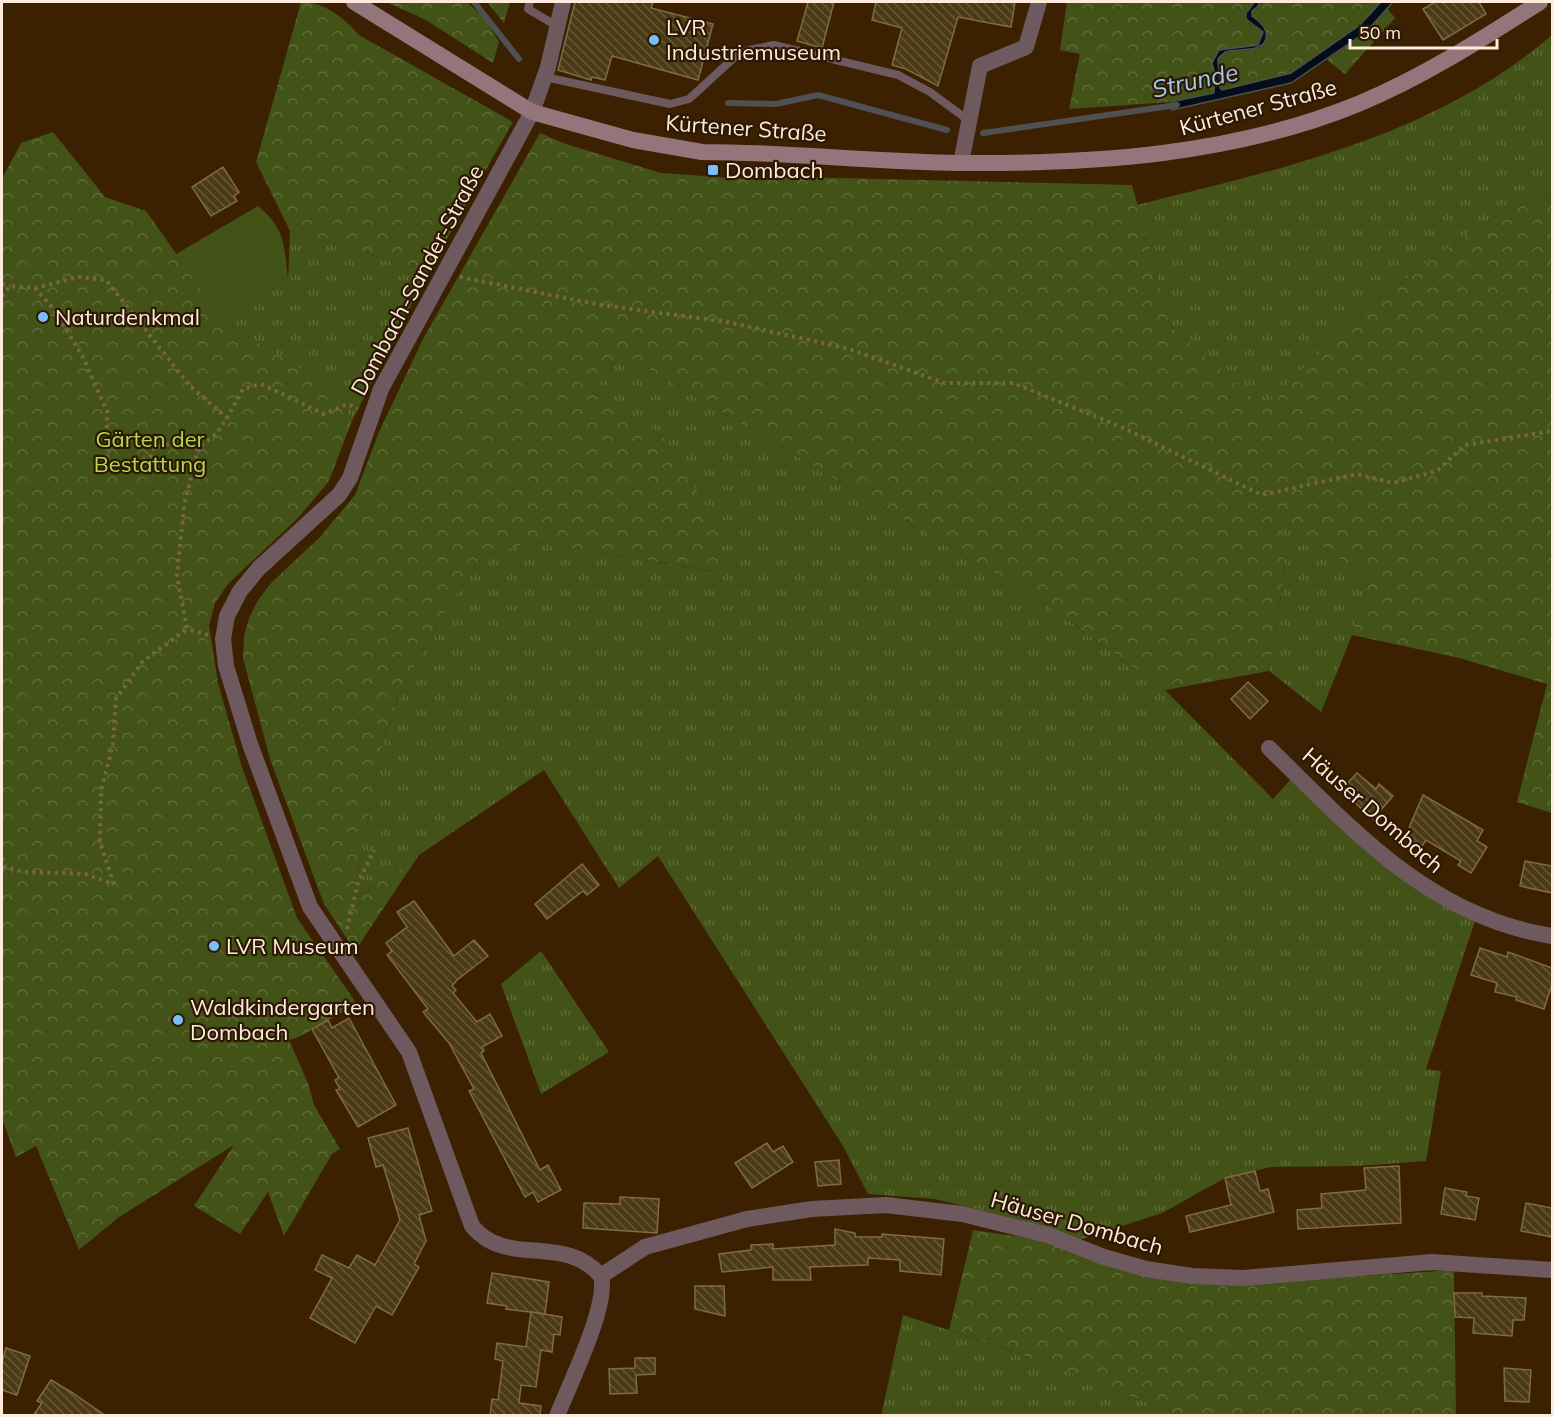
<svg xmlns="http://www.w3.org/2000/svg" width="1554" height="1417" font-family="Mulish,sans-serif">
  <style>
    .grass { fill: url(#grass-tufts) }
    .forest { fill: url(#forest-crowns) }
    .garden { fill: #435317 }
    .water { fill: #030e18; stroke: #4e5052; stroke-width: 1.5 }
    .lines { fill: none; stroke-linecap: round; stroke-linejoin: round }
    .stream { stroke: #4e5052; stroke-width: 6 }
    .building { fill: url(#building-back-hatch); stroke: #7f6b45; stroke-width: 1.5 }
    .path { stroke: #7b6349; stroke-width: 4; stroke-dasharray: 3 4.5; stroke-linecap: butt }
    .service { stroke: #6d595e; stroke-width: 8 }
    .minor { stroke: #6d595e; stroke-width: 16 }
    .tertiary { stroke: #6d595e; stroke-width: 16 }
    .secondary { stroke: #94757c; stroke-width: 16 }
    .poi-dot { fill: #78bff7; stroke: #2d1803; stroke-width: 2 }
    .labels { text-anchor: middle; stroke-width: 4.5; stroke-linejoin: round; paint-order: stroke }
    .poi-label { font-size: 22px; fill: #feebdb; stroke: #2d1803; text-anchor: start }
    .street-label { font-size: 22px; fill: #feebdb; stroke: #2d1803 }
    .park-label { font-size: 22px; fill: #b3da4d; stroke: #2d1803 }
    .water-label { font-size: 24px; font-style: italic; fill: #9fcbee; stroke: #2d1803 }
  </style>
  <defs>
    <pattern id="grass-tufts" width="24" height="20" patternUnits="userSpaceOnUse" patternTransform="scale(1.5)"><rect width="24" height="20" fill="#435317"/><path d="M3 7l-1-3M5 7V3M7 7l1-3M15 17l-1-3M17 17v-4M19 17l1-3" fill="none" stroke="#5f6c38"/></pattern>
    <pattern id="forest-crowns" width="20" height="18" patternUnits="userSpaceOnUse" patternTransform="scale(1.5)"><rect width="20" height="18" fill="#435317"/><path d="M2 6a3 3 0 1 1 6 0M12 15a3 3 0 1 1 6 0" fill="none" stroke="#5f6c38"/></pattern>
    <pattern id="building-back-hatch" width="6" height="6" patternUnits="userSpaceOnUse" patternTransform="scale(1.5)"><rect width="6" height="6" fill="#4b3a16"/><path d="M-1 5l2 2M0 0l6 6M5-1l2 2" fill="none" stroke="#665737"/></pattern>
  </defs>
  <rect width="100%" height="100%" fill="#3b2002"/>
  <g class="grass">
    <path d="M 1552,35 L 1552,192 L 1479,225 L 1359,314 L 1263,408 L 1171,326 L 1137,205 C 1282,169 1436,135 1552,35 Z"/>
    <polygon points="290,231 428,272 352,421 337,392 224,321 288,279"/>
    <polygon points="622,353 1043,602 1165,690 1273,799 1291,779 1434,901 1475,921 1426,1069 1441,1071 1426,1161 1358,1166 1271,1167 1225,1178 1162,1213 1079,1240 1051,1228 935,1199 868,1194 843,1146 658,856 619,888 544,770 353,900 385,732 406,681 447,609 483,555 535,542 718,572 666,438 592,393"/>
    <polygon points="1279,518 1370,579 1352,635 1321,712 1269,671 1285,571"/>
    <polygon points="541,951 609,1052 541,1094 501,984"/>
    <polygon points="903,1315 1015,1352 1180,1415 881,1416"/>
  </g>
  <g class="forest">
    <path d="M 301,2 C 322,1 345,18 359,35 L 513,122 L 428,272 L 290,231 L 256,162 Z"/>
    <polygon points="386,2 467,2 485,19 499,42 493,63 426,20"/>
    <polygon points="487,2 510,2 504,23"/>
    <polygon points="1067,2 1254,2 1246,13 1249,23 1263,32 1257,45 1219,50 1212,63 1215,75 1214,93 1171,102 1069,109 1080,54 1060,50"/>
    <polygon points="1259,2 1381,2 1360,25 1291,73 1222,90 1220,89 1218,59 1225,52 1260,48 1267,34 1263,25 1252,16 1252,11 1258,7"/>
    <polygon points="1387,8 1395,18 1345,74 1327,60 1366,32"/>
    <polygon points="53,132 105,197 146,211 224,321 337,392 352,421 329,481 299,517 228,584 215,603 209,626 218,683 242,767 297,918 357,1004 299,1037 289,1040 308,1083 314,1105 340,1149 332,1154 284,1236 268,1192 240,1234 194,1206 234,1145 119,1217 79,1250 36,1146 16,1157 2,1119 2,179 21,143"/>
    <polygon points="540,133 566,144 661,173 760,180 795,177 1132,185 1171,326 1263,407 1359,314 1479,225 1552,192 1552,813 1517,802 1547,684 1459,658 1352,635 1370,579 1280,519 1285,571 1269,671 1165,690 1043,602 622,353 592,393 666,438 724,536 719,572 535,542 483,555 447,609 406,681 385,732 353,900 419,855 355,951 324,904 270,759 243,658 244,637 249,618 258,600 272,582 320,537 355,495 379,432 424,337"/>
    <polygon points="973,1230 1036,1239 1238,1284 1454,1270 1456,1415 1180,1415 1015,1352 949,1330"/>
  </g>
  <path class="garden" d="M 258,206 C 286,229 284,246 288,279 L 224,321 L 176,254 Z"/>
  <path class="water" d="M 1250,2 L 1259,2 L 1258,6 L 1252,11 L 1252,16 C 1260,22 1268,28 1266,39 C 1263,53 1236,48 1225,52 C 1222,54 1220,57 1218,59 L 1220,88 L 1222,90 L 1291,73 L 1360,25 L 1381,2 L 1393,2 L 1366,32 L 1291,83 L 1172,110 L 1171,102 L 1214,93 L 1215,75 L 1212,63 L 1219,50 L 1258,45 L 1263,32 L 1246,19 L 1246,13 L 1254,3 Z"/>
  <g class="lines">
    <g class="stream">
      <polyline points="474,2 519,59"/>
      <polyline points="728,103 776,104 818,95 947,130"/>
      <polyline points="983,133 1177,105"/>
    </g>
  </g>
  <g class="building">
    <polygon points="575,2 653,2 651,8 713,24 698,80 612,56 605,80 592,77 591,80 558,70"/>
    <polygon points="808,2 834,2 822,48 797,41"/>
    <polygon points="876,2 1015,2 1011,27 958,17 938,86 906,69 892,65 902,28 872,20"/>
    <polygon points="1435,2 1479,2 1486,14 1443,40 1423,9"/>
    <polygon points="223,167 239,192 234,196 237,201 211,216 192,187"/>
    <polygon points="1248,682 1268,701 1250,719 1231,699"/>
    <polygon points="1357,773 1376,789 1379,784 1393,796 1373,819 1341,790"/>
    <polygon points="1423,795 1483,830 1477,841 1487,847 1471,873 1458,865 1461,861 1426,840 1422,846 1405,837"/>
    <polygon points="1525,861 1552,866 1552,893 1520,886"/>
    <polygon points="582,864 599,885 587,895 583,891 547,919 535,904"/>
    <polygon points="414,901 454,956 474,940 488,956 457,980 452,986 456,990 453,993 477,1022 490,1014 502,1036 482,1047 484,1051 481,1053 540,1170 548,1165 561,1190 538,1202 533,1192 525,1197 469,1091 474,1089 449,1043 423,1012 428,1009 387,955 392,951 386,943 407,927 397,912"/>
    <polygon points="1480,948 1507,957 1508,952 1552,968 1552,984 1544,1009 1516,1000 1517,997 1495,992 1497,983 1471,975"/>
    <polygon points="349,1018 396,1105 358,1127 336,1090 340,1089 335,1080 339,1078 312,1029 328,1020 332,1028"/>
    <polygon points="408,1128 432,1211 419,1215 426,1241 414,1264 419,1267 392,1315 376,1306 355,1343 310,1318 332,1278 315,1270 322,1255 349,1268 357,1255 375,1265 400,1220 383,1165 376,1167 368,1138"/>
    <polygon points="767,1143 773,1152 783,1146 793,1162 752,1188 735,1163"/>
    <polygon points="839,1160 841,1184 818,1186 815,1162"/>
    <polygon points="1399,1166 1401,1223 1298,1229 1297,1210 1322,1208 1321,1194 1366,1190 1364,1168"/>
    <polygon points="1255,1171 1260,1191 1268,1189 1274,1212 1190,1232 1186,1216 1231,1205 1225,1178"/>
    <polygon points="1445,1188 1467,1192 1466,1196 1479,1198 1475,1220 1441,1214"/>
    <polygon points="620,1197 659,1199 657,1233 583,1228 584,1203 620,1204"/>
    <polygon points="1526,1203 1552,1208 1552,1237 1521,1231"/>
    <polygon points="835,1229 855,1233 855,1237 882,1237 882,1234 944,1239 941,1275 900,1271 900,1260 868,1258 868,1265 810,1267 811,1280 773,1280 773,1267 722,1272 719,1254 751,1250 751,1245 773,1244 773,1249 835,1245"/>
    <polygon points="492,1273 549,1282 545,1314 506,1309 507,1306 487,1303"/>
    <polygon points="695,1286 724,1286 725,1316 695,1309"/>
    <polygon points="1454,1293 1482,1293 1482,1296 1526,1298 1524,1320 1513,1320 1512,1336 1473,1333 1474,1318 1455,1317"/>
    <polygon points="531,1312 562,1317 560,1335 554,1334 552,1352 541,1350 536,1387 521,1385 519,1403 541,1406 540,1416 490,1416 492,1399 498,1400 503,1361 495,1359 497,1343 526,1347"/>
    <polygon points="6,1348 30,1356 17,1395 2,1390 2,1363"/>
    <polygon points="635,1358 655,1358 655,1374 636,1375 637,1393 610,1394 609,1369 635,1368"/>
    <polygon points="1504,1368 1531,1370 1529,1402 1505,1401"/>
    <polygon points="51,1380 71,1392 106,1416 33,1416 42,1403 37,1401"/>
  </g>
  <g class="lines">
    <g class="path">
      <polyline points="460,277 601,305 728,322 849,349 945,383 1013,383 1119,426 1262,495 1357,474 1393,483 1437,471 1465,445 1552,431"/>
      <polyline points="2,284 10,286"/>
      <polyline points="35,288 52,307 82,355 107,411 107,463 126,466 150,457 155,447 184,441 198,448"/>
      <polyline points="2,296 10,286 35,288 79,277 106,280 190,386 227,418"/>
      <polyline points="208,635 187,629 177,577 184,506 198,448 216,434 227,418 243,389 261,384 324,414 348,404 358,409"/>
      <polyline points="2,858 5,867 24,872 85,874 114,884"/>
      <polyline points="114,884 100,842 101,791 113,744 116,699 143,661 187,629"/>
      <polyline points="347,929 358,883 374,850"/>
    </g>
    <g class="service">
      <polyline points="530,2 528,9 557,26"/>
      <polyline points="545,77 670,104 689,99 736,56 749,50 774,45 898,75 930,92 968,120"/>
    </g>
    <g class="minor">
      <polyline points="532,112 548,67 563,2"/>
      <polyline points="961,163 980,66 1026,47 1039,2"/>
      <path d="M 1269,748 C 1353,830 1430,917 1552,936"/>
      <polyline points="601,1276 645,1247 747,1219 812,1209 886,1205 962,1214 1048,1235 1104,1257 1146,1269 1192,1276 1243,1278 1432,1262 1552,1270"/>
    </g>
    <path class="tertiary" d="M 532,112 L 381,389 L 350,478 L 339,495 L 259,568 L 240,591 L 227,616 L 223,639 L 226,666 L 250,744 L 310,907 L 409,1052 L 472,1226 C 507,1269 563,1232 601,1276 C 609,1305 569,1385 557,1416"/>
    <path class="secondary" d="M 354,2 L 532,112 L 633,140 L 702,152 C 788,152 874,162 961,163 C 1095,164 1233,155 1358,104 C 1423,77 1482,39 1540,2"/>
  </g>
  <g class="poi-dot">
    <circle cx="654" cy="40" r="6"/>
    <rect x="707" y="164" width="12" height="12" rx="3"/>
    <circle cx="43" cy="317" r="6"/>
    <circle cx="214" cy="946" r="6"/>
    <circle cx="178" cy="1020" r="6"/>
  </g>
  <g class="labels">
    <g class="poi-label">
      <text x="666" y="35">LVR<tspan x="666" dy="25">Industriemuseum</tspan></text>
      <text x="725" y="178">Dombach</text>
      <text x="55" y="325">Naturdenkmal</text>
      <text x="226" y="954">LVR Museum</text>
      <text x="190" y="1015">Waldkindergarten<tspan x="190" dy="25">Dombach</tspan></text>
    </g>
    <g class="street-label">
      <text transform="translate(1258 107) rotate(-15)" y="8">Kürtener Straße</text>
      <text transform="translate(746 128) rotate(4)" y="8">Kürtener Straße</text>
      <text transform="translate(417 280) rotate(-62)" y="8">Dombach-Sander-Straße</text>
      <text transform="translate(1373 810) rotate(41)" y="8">Häuser Dombach</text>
      <text transform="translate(1077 1223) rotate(16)" y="8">Häuser Dombach</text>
    </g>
    <g class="park-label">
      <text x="150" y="447">Gärten der<tspan x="150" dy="25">Bestattung</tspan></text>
    </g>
    <g class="water-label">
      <text transform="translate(1195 81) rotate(-12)" y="8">Strunde</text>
    </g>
  </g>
  <rect width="1554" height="1417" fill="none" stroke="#feebdb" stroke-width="6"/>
  <path d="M1350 39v9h147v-9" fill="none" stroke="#feebdb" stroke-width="3"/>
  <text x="1359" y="39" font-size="18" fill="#feebdb" stroke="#2d1803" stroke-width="4.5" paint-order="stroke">50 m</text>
</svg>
